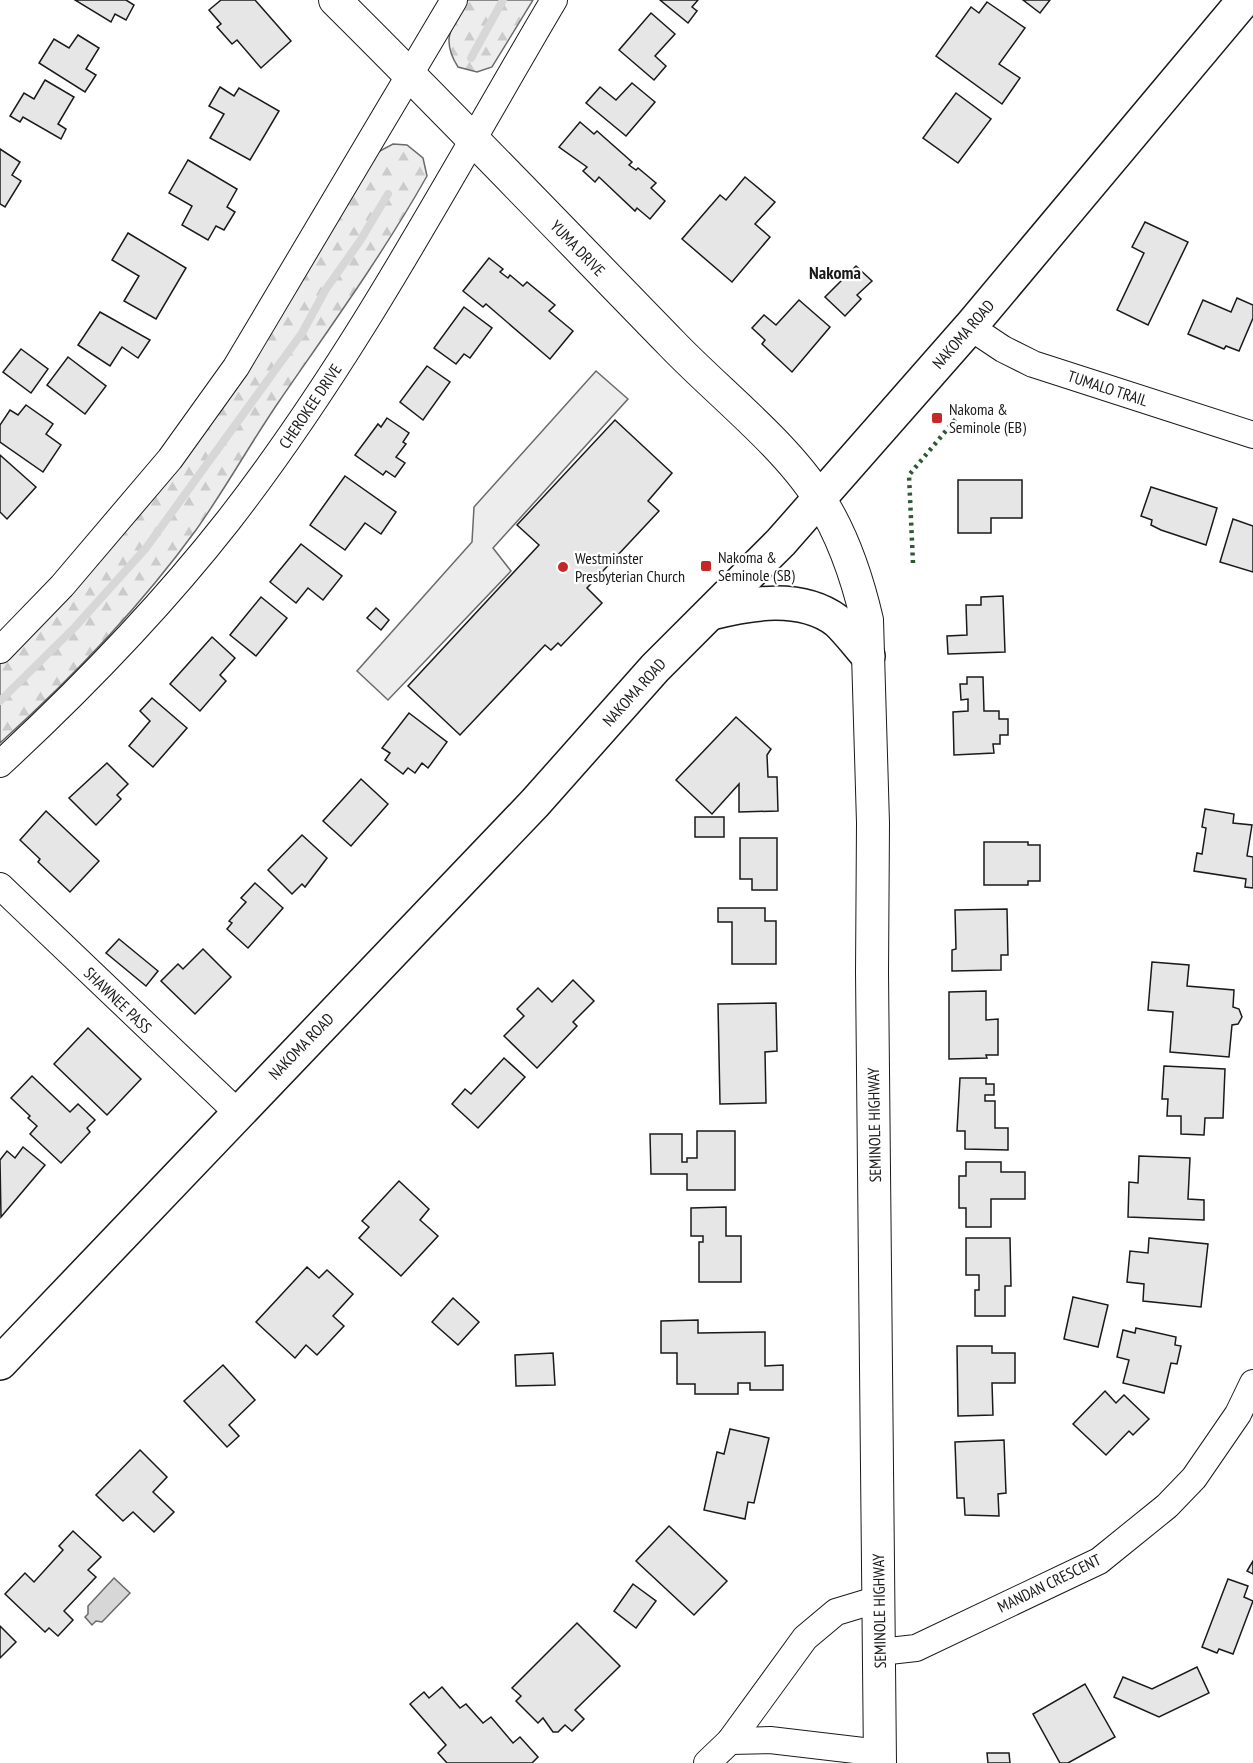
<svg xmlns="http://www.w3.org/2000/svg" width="1253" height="1763" font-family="'PT Sans Narrow',sans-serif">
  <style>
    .built { fill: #ededed; stroke: #6a6a6a; stroke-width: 1.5 }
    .forest { fill: url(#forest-firs); stroke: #6a6a6a; stroke-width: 1.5 }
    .water { fill: #d7d7d7; stroke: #6a6a6a; stroke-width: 1.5 }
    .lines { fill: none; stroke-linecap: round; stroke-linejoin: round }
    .stream { stroke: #d7d7d7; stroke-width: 8 }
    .building { fill: #e6e6e6; stroke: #1a1a1a; stroke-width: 1.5 }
    .minor-casing { stroke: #1a1a1a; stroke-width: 28 }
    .tertiary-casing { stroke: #1a1a1a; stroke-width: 34 }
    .secondary-casing { stroke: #1a1a1a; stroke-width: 36 }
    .minor { stroke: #fff; stroke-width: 26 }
    .tertiary { stroke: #fff; stroke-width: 32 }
    .secondary { stroke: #fff; stroke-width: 33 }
    .hedge { stroke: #2b5a34; stroke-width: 4.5; stroke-dasharray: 3 4.5; stroke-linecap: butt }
    .poi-dot { fill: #c62828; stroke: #fff; stroke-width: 2 }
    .labels { text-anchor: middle; stroke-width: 4.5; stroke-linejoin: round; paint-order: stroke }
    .street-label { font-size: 16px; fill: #1a1a1a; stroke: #fff }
    .poi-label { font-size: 16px; fill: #1a1a1a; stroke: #fff; text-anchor: start }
    .neighbourhood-label { font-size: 18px; font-weight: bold; fill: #1a1a1a; stroke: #fff }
  </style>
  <defs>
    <pattern id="forest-firs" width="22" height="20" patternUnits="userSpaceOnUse" patternTransform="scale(1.5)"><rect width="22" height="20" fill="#ededed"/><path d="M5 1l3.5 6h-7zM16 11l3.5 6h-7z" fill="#cbcbcb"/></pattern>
  </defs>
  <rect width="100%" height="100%" fill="#fff"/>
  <polygon class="built" points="596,371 628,399 493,548 511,571 388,700 357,671 472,542 474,507"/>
  <g class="forest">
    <path d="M 467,0 L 533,0 L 492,67 L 477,72 L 458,67 C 440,39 452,26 467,0 Z"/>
    <path d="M 393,144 L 407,145 L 423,158 L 427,176 C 383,254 331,326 280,400 C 251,442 226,488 196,530 C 140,607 71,679 0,743 L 0,662 L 47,615 L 374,154 Z"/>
  </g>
  <polygon class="water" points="114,1578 130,1593 102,1622 96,1621 92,1625 85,1617 88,1614 88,1606"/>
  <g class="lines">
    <g class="stream">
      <polyline points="471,58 503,0"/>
      <polyline points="0,701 75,627 146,548 302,333 326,289 360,241 388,194"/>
    </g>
  </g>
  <g class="building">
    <polygon points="75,0 126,0 134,5 126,20 115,14 111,22"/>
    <polygon points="221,0 255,0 291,41 261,68 237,40 232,44 217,27 221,24 209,10"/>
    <polygon points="660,0 698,0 692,7 697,11 688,23"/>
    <polygon points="1023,0 1050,0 1040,13"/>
    <polygon points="987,2 1025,28 999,64 1020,78 1002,104 936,56 971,7 979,13"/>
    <polygon points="651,13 675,34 655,56 666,66 654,80 619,50"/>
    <polygon points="78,35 99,48 86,69 96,75 85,92 39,63 54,39 69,48"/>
    <polygon points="45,80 74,97 58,124 66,129 61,139 23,117 20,122 10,116 24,93 34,99"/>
    <polygon points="632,83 655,102 626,136 586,103 600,87 616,100"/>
    <polygon points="220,87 234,96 239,88 279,111 250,160 210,138 224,114 209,106"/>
    <polygon points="956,93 991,119 958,163 923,138"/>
    <polygon points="580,122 594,134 597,131 632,162 629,165 636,170 638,168 656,183 651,188 665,201 650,219 637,208 635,211 599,177 595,182 583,171 587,167 559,147"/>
    <polygon points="0,149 20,162 12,175 21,181 5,207 0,204"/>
    <polygon points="188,160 237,189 227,207 235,212 224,230 216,226 208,240 182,225 192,206 169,193"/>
    <polygon points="745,177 775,202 755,224 770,237 732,282 682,239 720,195 726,200"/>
    <polygon points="1145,222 1188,242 1148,325 1117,310 1144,253 1132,247"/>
    <polygon points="128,233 186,268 156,319 124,301 139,276 112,260"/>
    <polygon points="489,258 503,269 500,272 508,278 510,275 523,286 527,282 555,305 549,311 573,331 550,359 486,304 483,307 463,291"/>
    <polygon points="856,266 872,281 857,295 861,299 845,316 825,297"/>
    <polygon points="1237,298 1253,305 1253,318 1239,351 1226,346 1224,349 1188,334 1203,300 1231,312"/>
    <polygon points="799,300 830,327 792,372 762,344 765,340 752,328 764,315 776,325"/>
    <polygon points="464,307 492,328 470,358 464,354 456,364 434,348"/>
    <polygon points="100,312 150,340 138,358 122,347 110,366 78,345"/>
    <polygon points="21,349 48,369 31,393 3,372"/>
    <polygon points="68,357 106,386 85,414 47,385"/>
    <polygon points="427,366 450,382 423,420 400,402"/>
    <polygon points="26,405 53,424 46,434 61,445 43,472 0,442 0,425 10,410 18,415"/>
    <polygon points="387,418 409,433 403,442 406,444 396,457 405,463 395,477 386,471 383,475 355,455 378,424 381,427"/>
    <polygon points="615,420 672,473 648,501 659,511 587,588 602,603 561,646 558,643 551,650 545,645 460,735 408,686 539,545 517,525"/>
    <polygon points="0,455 36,487 7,519 0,512"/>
    <polygon points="345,476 396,512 381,534 365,523 345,550 310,525"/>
    <polygon points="958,480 1022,480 1022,518 991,518 991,533 958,533"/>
    <polygon points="1151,487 1217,508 1206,545 1161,530 1151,525 1152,520 1141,516"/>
    <polygon points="1233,519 1253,526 1253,572 1220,562"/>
    <polygon points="301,544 342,576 323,600 308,588 296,603 270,582"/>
    <polygon points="1003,596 1005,652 948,654 947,636 967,635 966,605 981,605 981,597"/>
    <polygon points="261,597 287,618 256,656 230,635"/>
    <polygon points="376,608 389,620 381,630 367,618"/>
    <polygon points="212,637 235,658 220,675 226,681 200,711 170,684"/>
    <polygon points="967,677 983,677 984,711 999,711 999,719 1008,719 1008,735 1000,735 1000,744 993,744 994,753 954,755 953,712 968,711 968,699 961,700 960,684 967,684"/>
    <polygon points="152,698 187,728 153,767 129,746 150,721 140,711"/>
    <polygon points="409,713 447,742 428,768 422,763 415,773 408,768 403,774 385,760 390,753 382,748"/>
    <polygon points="736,717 771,749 767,755 768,777 777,777 778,811 739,812 739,784 712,814 676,780"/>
    <polygon points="107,763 128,784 117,795 121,799 96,825 69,798"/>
    <polygon points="361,779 388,804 351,846 323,821"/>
    <polygon points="1205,809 1234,814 1233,823 1252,825 1247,856 1253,857 1253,888 1245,887 1246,879 1194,871 1197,853 1202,854 1206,828 1202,827"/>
    <polygon points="46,811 99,861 70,892 38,862 40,859 20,840"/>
    <rect x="695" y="817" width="29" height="20"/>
    <polygon points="302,835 327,858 305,887 302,884 292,894 268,870"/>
    <polygon points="740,838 777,838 777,890 752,890 752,879 740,879"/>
    <polygon points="984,842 1028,842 1028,845 1040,845 1040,881 1028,881 1028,885 984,885"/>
    <polygon points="255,883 283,908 248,948 227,929 232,923 229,921 246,902 241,898"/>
    <polygon points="718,908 765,908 765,921 776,921 776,964 732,964 732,922 718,922"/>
    <polygon points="1007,909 1008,955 1001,955 1001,970 952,971 952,950 956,949 955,910"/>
    <polygon points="119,939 158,971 146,986 106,953"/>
    <polygon points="203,949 231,977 195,1014 161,981 178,964 183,969"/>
    <polygon points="1152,962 1189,965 1187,986 1234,990 1233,1007 1239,1009 1242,1017 1238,1024 1232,1025 1229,1057 1170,1052 1173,1012 1148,1010"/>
    <polygon points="573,980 594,1001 573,1022 577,1026 537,1068 504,1036 524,1016 517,1009 538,988 552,1002"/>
    <polygon points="986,991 986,1020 998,1019 998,1055 986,1055 987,1058 949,1059 949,992"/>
    <polygon points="776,1003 777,1051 765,1052 766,1103 720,1104 718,1004"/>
    <polygon points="88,1028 141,1079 107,1115 54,1064"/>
    <polygon points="504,1058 525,1077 478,1128 452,1104 465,1089 471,1094"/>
    <polygon points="1164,1066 1225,1069 1223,1118 1205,1118 1204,1135 1181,1134 1181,1116 1167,1116 1168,1099 1162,1099"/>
    <polygon points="32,1076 70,1112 78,1104 95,1120 87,1128 90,1132 61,1163 30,1134 37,1126 28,1118 30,1116 11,1098"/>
    <polygon points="960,1078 986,1078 986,1084 994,1084 994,1095 985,1095 985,1101 995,1101 995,1128 1008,1128 1008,1150 965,1149 965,1131 957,1131"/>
    <polygon points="697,1131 735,1131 735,1190 687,1190 687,1174 651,1174 650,1134 682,1134 682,1162 687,1162 687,1158 697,1158"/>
    <polygon points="23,1147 45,1165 1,1217 0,1160 7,1151 15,1158"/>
    <polygon points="1139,1156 1190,1158 1188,1199 1204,1200 1204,1220 1128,1217 1129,1182 1138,1183"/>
    <polygon points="966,1162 1001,1162 1001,1172 1025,1172 1025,1199 991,1199 991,1227 966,1227 966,1208 959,1208 959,1176 966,1176"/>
    <polygon points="399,1181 429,1209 420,1220 438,1236 401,1276 359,1238 369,1227 362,1221"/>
    <polygon points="726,1207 726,1236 741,1236 741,1282 699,1282 699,1242 703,1242 703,1236 691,1236 691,1208"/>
    <polygon points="966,1238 1010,1238 1011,1286 1005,1286 1005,1316 975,1316 975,1290 979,1290 979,1275 966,1275"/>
    <polygon points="1149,1238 1208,1244 1201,1307 1143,1301 1144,1284 1127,1282 1130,1251 1148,1253"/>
    <polygon points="307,1267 319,1278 327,1270 353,1294 333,1316 344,1326 317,1355 306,1345 295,1358 256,1322"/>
    <polygon points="1073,1297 1108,1305 1098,1347 1064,1339"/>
    <polygon points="453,1298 479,1322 458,1345 432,1322"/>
    <polygon points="698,1320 698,1333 765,1332 765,1366 783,1365 783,1390 750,1390 750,1383 738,1383 738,1394 695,1394 695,1384 677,1384 677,1353 661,1353 661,1321"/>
    <polygon points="1136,1328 1176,1337 1175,1345 1181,1346 1177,1364 1171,1363 1164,1393 1123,1383 1129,1360 1117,1357 1123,1330 1135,1333"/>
    <polygon points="957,1346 992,1346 992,1353 1015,1353 1015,1383 992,1383 993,1415 958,1416"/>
    <polygon points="553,1353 555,1385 516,1386 515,1355"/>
    <polygon points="223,1365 255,1400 229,1425 239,1436 227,1447 184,1401"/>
    <polygon points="1105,1391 1116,1403 1124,1395 1149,1419 1133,1435 1129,1431 1106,1455 1073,1424"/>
    <polygon points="730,1429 769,1438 754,1503 748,1502 745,1519 704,1510 717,1452 724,1454"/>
    <polygon points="1004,1440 1006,1493 998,1494 999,1516 965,1515 964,1498 957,1498 955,1442"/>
    <polygon points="140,1450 167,1477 153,1492 174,1512 154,1532 133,1512 123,1521 96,1495"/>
    <polygon points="669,1526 727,1581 694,1615 636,1561"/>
    <polygon points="73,1531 101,1557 88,1570 96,1577 64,1611 73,1620 58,1636 49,1628 45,1632 5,1594 25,1573 34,1582 63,1550 59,1546"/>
    <polygon points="1253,1561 1253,1574 1247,1571"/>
    <polygon points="1228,1579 1248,1586 1244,1597 1253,1601 1233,1654 1219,1649 1217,1653 1202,1647"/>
    <polygon points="633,1584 656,1601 636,1628 614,1611"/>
    <polygon points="577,1623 620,1666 575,1710 584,1719 572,1731 565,1725 558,1732 553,1732 543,1718 538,1723 516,1701 521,1696 512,1688"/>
    <polygon points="0,1626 16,1642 0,1658"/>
    <polygon points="1197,1667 1209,1693 1159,1717 1114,1697 1123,1677 1152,1689"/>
    <polygon points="1085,1684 1115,1737 1068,1763 1060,1763 1033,1714"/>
    <polygon points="442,1687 460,1708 466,1704 483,1723 491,1717 513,1743 520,1737 538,1757 532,1763 447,1763 438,1753 446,1745 410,1704 424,1692 429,1698"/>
    <polygon points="987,1753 1009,1753 1010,1763 988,1763"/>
  </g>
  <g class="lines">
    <defs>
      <g id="minor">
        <polyline points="970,327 1003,349 1033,364 1253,435"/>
        <polyline points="0,650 62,586 170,459 236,367 454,0"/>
        <path d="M 0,764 C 82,688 159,609 228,521 C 354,359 450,176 554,0"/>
        <polyline points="0,886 237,1112"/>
        <polyline points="880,1652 916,1648 1099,1561 1167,1506 1194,1478 1238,1414 1253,1383"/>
        <polyline points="730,1741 770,1740 880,1753"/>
        <polyline points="707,1763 730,1741 805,1638 836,1612 879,1599"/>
      </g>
      <path id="tertiary" d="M 335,0 C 449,113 560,229 672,344 C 717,391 785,444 819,498 C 843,535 857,577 867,620 L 873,823 L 872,972 L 880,1763"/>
      <g id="secondary">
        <path d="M 711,613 C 750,603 801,594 837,621 C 848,631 858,645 868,656"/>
        <polyline points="0,1363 535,803 655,668 781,542 970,327 1244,0"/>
      </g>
    </defs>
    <use href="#minor" class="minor-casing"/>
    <use href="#tertiary" class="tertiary-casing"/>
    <use href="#secondary" class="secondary-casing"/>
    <use href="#minor" class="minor"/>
    <use href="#tertiary" class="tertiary"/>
    <use href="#secondary" class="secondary"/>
    <polyline class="hedge" points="913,563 909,475 960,414"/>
  </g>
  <g class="poi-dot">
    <rect x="931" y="412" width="12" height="12" rx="3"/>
    <rect x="700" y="560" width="12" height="12" rx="3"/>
    <circle cx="563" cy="567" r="6"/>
  </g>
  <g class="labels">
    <g class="street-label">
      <text transform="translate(578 248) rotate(46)" y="6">YUMA DRIVE</text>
      <text transform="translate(963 334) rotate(-49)" y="6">NAKOMA ROAD</text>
      <text transform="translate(1108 388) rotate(18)" y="6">TUMALO TRAIL</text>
      <text transform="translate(310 406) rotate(-56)" y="6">CHEROKEE DRIVE</text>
      <text transform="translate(634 692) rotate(-48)" y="6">NAKOMA ROAD</text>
      <text transform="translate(118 1000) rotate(44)" y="6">SHAWNEE PASS</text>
      <text transform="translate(301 1046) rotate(-46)" y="6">NAKOMA ROAD</text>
      <text transform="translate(874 1125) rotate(-91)" y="6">SEMINOLE HIGHWAY</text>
      <text transform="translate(1049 1583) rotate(-26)" y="6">MANDAN CRESCENT</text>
      <text transform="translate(879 1611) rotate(-91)" y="6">SEMINOLE HIGHWAY</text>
    </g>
    <g class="poi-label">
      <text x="949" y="415">Nakoma &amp;<tspan x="949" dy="18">Seminole (EB)</tspan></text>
      <text x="718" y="563">Nakoma &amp;<tspan x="718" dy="18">Seminole (SB)</tspan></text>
      <text x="575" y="564">Westminster<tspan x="575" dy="18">Presbyterian Church</tspan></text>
    </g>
    <g class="neighbourhood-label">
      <text x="835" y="279">Nakoma</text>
    </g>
  </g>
</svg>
